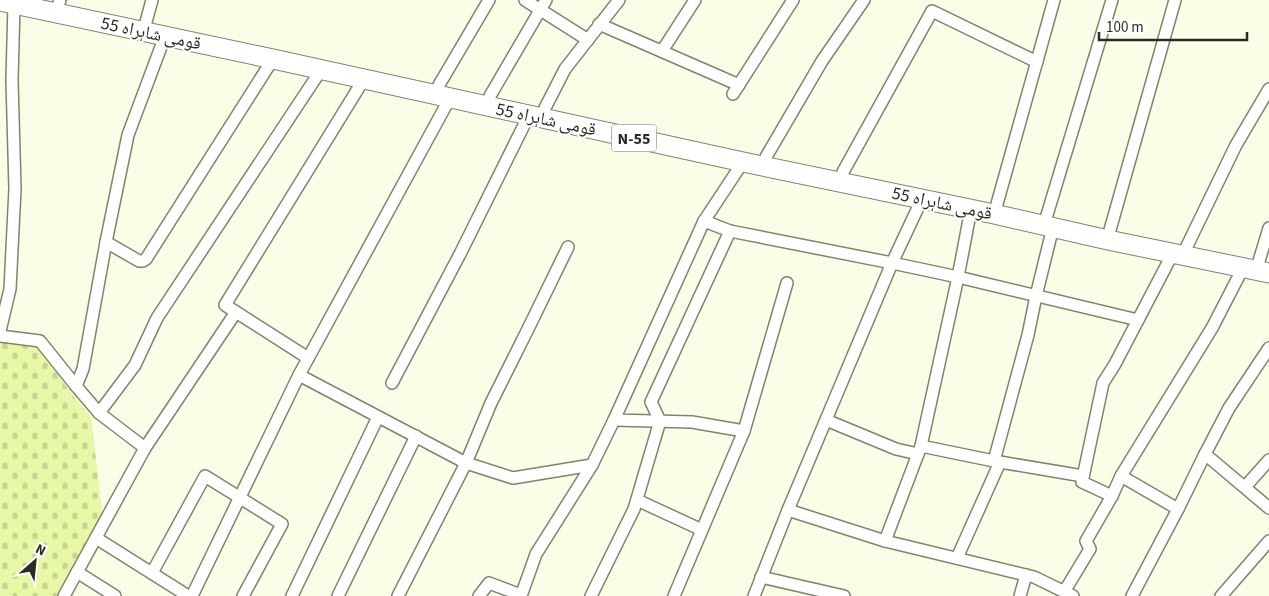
<svg xmlns="http://www.w3.org/2000/svg" width="1269" height="596" font-family="'Source Sans 3','Noto Naskh Arabic',sans-serif">
  <style>
    .cemetery { fill: url(#cemetery-stones) }
    .lines { fill: none; stroke-linecap: round; stroke-linejoin: round }
    .minor-casing { stroke: #7f846f; stroke-width: 14 }
    .trunk-casing { stroke: #7f846f; stroke-width: 21 }
    .minor { stroke: #fff; stroke-width: 11 }
    .trunk { stroke: #fff; stroke-width: 19 }
    .labels { text-anchor: middle; stroke-width: 4; stroke-linejoin: round; paint-order: stroke }
    .shield { fill: #fff; stroke: #696b64; stroke-width: 1 }
    .shield-label { font-size: 16px; font-weight: bold; fill: #292b22 }
    .street-label { font-size: 18px; fill: #292b22; stroke: #fff }
  </style>
  <defs>
    <pattern id="cemetery-stones" width="16" height="16" patternUnits="userSpaceOnUse" patternTransform="scale(1.25)"><rect width="16" height="16" fill="#e6f7a6"/><path d="M2 7V4a2 2 0 0 1 4 0v3zM10 15v-3a2 2 0 0 1 4 0v3z" fill="#c5d48f"/></pattern>
  </defs>
  <rect width="100%" height="100%" fill="#f9fee6"/>
  <polygon class="cemetery" points="0,336 31,339 74,397 91,417 103,520 56,596 0,596"/>
  <g class="lines">
    <defs>
      <g id="minor">
        <polyline points="525,0 588,40"/>
        <polyline points="59,3 60,0"/>
        <polyline points="146,22 152,0"/>
        <polyline points="599,24 739,85"/>
        <polyline points="662,51 695,0"/>
        <polyline points="439,85 489,0"/>
        <polyline points="733,94 793,0"/>
        <polyline points="490,96 546,0"/>
        <polyline points="545,108 565,69 619,0"/>
        <polyline points="766,157 822,61 864,0"/>
        <polyline points="743,162 704,221 730,231 892,263 958,277 921,446 994,461"/>
        <polyline points="843,172 932,11 1037,62"/>
        <polyline points="922,199 892,263 788,510 885,541 1034,577 1073,596"/>
        <polyline points="997,204 1054,0"/>
        <polyline points="971,209 958,277 1138,320"/>
        <polyline points="1047,215 1112,0"/>
        <polyline points="704,221 614,420 692,422 744,431 787,283"/>
        <polyline points="1053,227 1036,296 1028,335 994,461 1083,476"/>
        <polyline points="1110,230 1175,0"/>
        <polyline points="106,242 139,261 143,261 146,259 273,59"/>
        <polyline points="1187,246 1236,145 1269,89"/>
        <polyline points="568,247 528,329 491,403 466,463 513,478 592,465 614,420"/>
        <polyline points="1259,261 1269,228"/>
        <polyline points="236,312 145,448 99,413 135,365 157,318 321,70"/>
        <polyline points="0,331 10,289 15,189 12,80 14,4"/>
        <polyline points="0,336 40,341 76,386"/>
        <polyline points="1269,348 1229,408 1205,454 1269,508"/>
        <polyline points="308,358 225,305 364,79"/>
        <polyline points="392,383 460,254 529,115"/>
        <polyline points="99,413 76,386 83,369 106,242 128,135 165,36"/>
        <polyline points="826,420 896,449 918,454"/>
        <polyline points="1205,454 1178,509 1121,476 1212,328 1243,268"/>
        <polyline points="1121,476 1112,496 1082,482 1103,383 1115,364 1173,253"/>
        <polyline points="1245,487 1269,460"/>
        <polyline points="637,500 702,530"/>
        <polyline points="96,538 188,596"/>
        <polyline points="885,541 921,446"/>
        <polyline points="957,558 1000,462"/>
        <polyline points="77,572 115,596"/>
        <polyline points="152,573 205,476 282,524 243,596"/>
        <polyline points="761,577 844,596"/>
        <polyline points="1064,592 1090,549 1086,541 1112,496"/>
        <polyline points="64,596 145,448"/>
        <polyline points="192,596 299,375"/>
        <polyline points="292,596 378,417"/>
        <polyline points="338,596 416,436"/>
        <polyline points="398,596 466,463 299,375 450,98"/>
        <polyline points="479,596 489,583 521,595"/>
        <polyline points="521,596 536,554 592,465"/>
        <polyline points="591,596 634,509 660,421 651,402 730,231"/>
        <polyline points="674,596 744,431"/>
        <polyline points="754,596 788,510"/>
        <polyline points="1020,596 1026,575"/>
        <polyline points="1132,596 1178,509"/>
        <polyline points="1221,596 1269,541"/>
      </g>
      <polyline id="trunk" points="0,1 273,59 743,162 994,214 1108,240 1269,273"/>
    </defs>
    <use href="#minor" class="minor-casing"/>
    <use href="#trunk" class="trunk-casing"/>
    <use href="#minor" class="minor"/>
    <use href="#trunk" class="trunk"/>
  </g>
  <g class="labels">
    <rect class="shield" x="611.5" y="124.5" width="45" height="27" rx="4"/>
    <g class="shield-label">
      <text x="634" y="144">N-55</text>
    </g>
    <g class="street-label">
      <text transform="translate(151 33) rotate(12)" y="6">قومی شاہراہ 55</text>
      <text transform="translate(546 119) rotate(12)" y="6">قومی شاہراہ 55</text>
      <text transform="translate(942 203) rotate(12)" y="6">قومی شاہراہ 55</text>
    </g>
  </g>
  <g transform="translate(35 561) rotate(27)" stroke="#ffffff" stroke-width="4" paint-order="stroke">
  <path d="M0-4L9 19L0 12L-9 19Z" fill="#292b22"/>
  <text y="-8" font-size="14" font-weight="bold" text-anchor="middle" fill="#292b22">N</text>
  </g>
  <path d="M1099 32v8h148v-8" fill="none" stroke="#292b22" stroke-width="2.5"/>
  <text x="1106" y="32" font-size="15" fill="#292b22" stroke="#ffffff" stroke-width="4" paint-order="stroke">100 m</text>
</svg>
